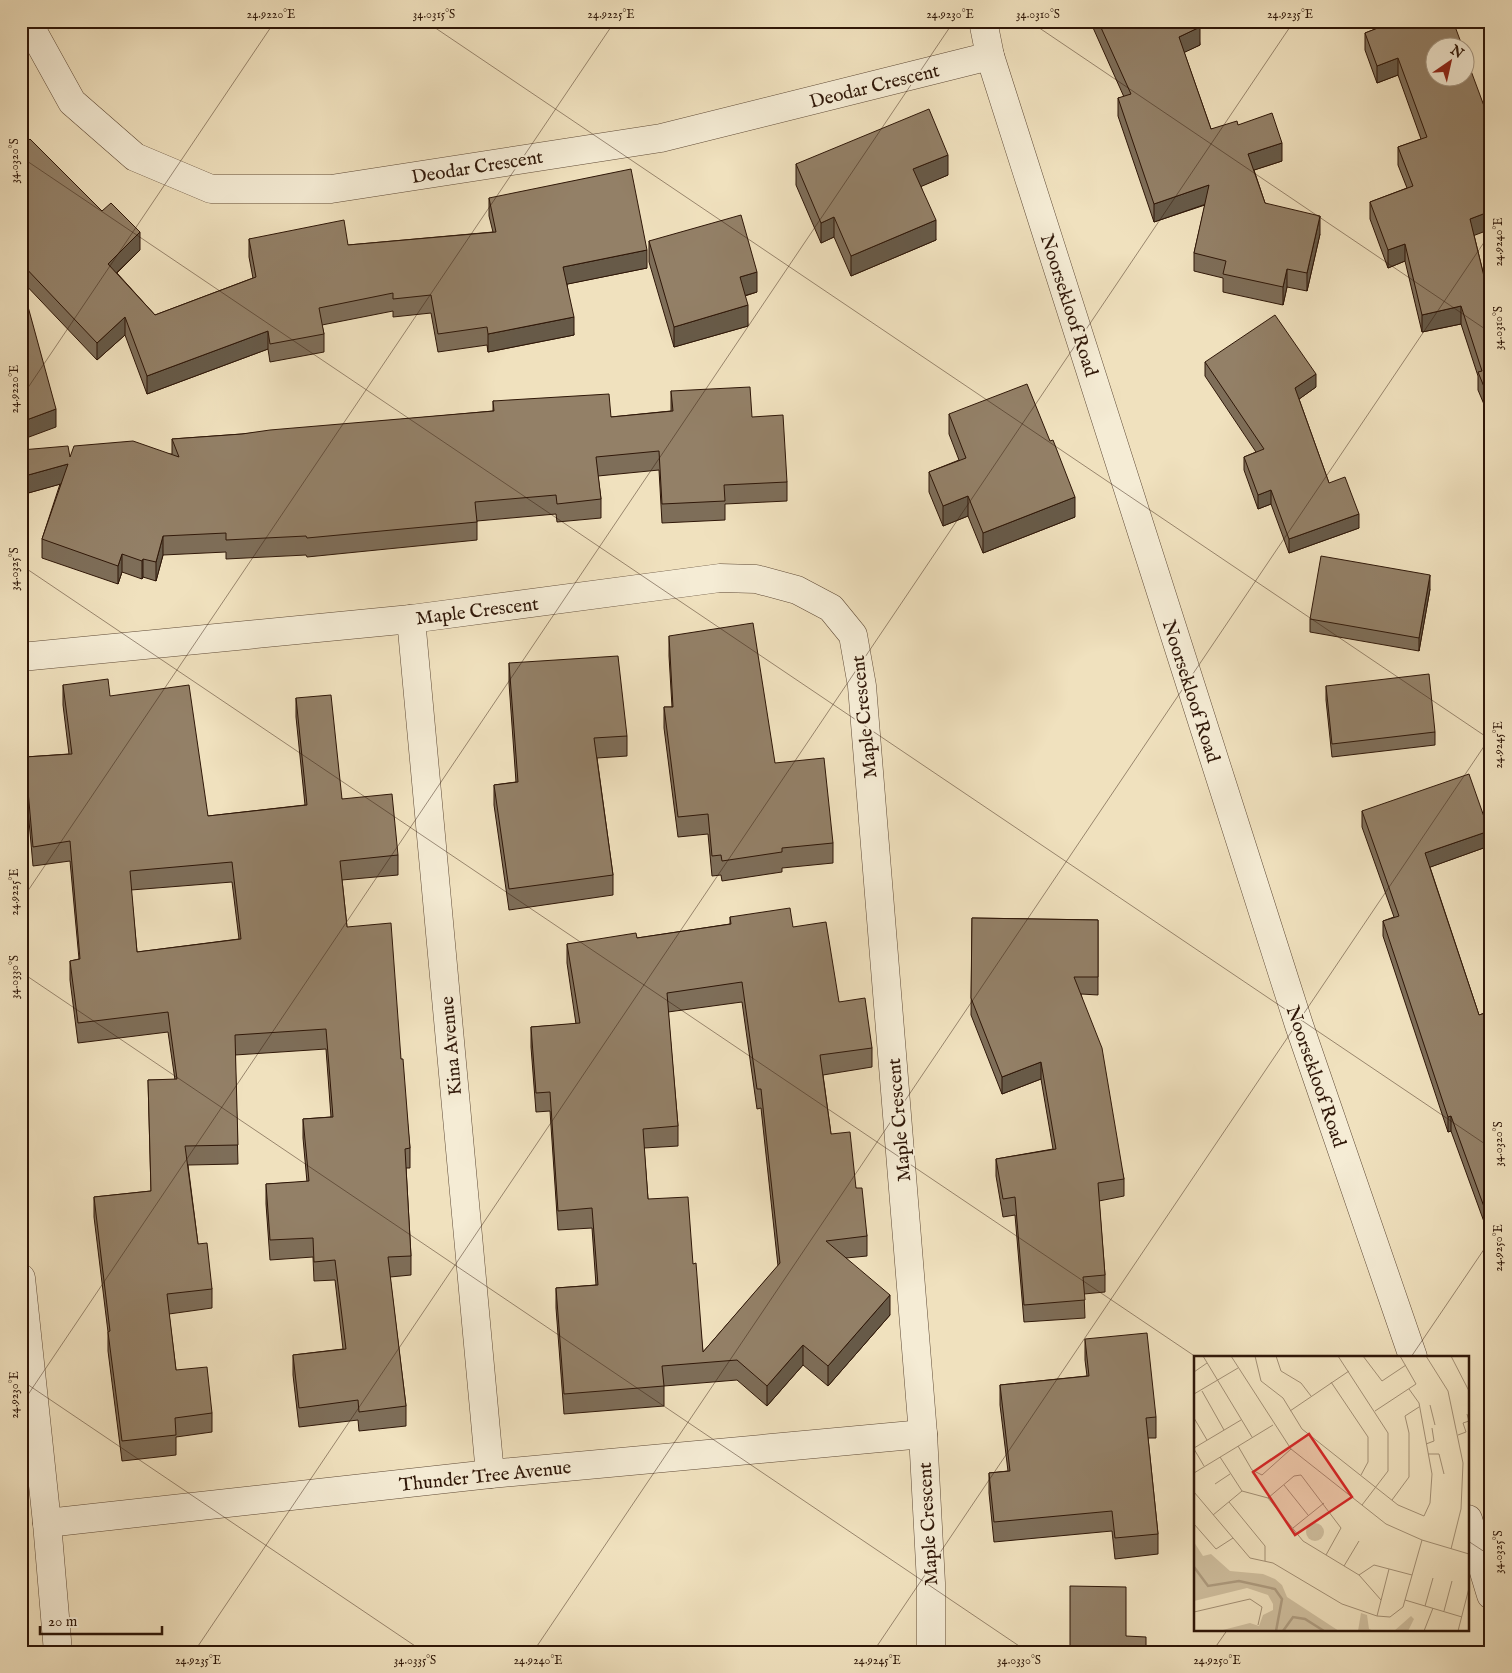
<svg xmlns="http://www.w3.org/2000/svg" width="1512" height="1673" font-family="'IM FELL English',serif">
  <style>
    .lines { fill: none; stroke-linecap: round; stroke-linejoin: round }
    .minor-casing { stroke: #5f4a36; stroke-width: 29 }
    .tertiary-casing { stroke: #5f4a36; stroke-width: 29 }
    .minor { stroke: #f5ecd5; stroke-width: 28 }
    .tertiary { stroke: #f5ecd5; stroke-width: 28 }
    .wall { fill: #7e6e59; stroke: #2f1708; fill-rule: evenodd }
    .shaded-wall { fill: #675a48; stroke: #2f1708 }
    .building { fill: #938067; stroke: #2f1708; fill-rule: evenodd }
    .ticks { fill: none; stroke: #2f1708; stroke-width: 1; stroke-opacity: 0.45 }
    .labels { text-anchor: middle; stroke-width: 4; stroke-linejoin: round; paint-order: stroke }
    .street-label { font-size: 19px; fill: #2f1708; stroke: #f5ecd5 }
    .inset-river { fill: none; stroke: #ae9c80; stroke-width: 2.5 }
    .inset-road { fill: none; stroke: #a39075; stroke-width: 1 }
    .view { fill: #d62828; fill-opacity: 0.15; stroke: #d62828; stroke-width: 2.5 }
    .inset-edge { fill: none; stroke: #2f1708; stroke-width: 2.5 }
    .neatline { fill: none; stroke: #2f1708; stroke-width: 2 }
    .ticks-label { font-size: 12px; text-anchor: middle; fill: #2f1708 }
  </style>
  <rect width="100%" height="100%" fill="#f0e1be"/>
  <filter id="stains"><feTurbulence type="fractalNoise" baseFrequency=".004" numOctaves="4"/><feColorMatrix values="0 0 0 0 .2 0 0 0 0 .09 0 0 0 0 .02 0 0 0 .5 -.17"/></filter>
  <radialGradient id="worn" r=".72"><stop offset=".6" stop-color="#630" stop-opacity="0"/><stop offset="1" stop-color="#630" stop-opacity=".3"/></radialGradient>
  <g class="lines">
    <defs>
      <g id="minor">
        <polyline points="29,21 31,28 72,102 135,157 211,189 331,189 661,138 990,56"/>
        <polyline points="411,619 490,1474"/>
        <polyline points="21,657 411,619 720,578 756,579 797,590 831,608 853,635 862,686 923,1434 931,1583 931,1652"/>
        <polyline points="21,1278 47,1523 58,1652"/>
        <polyline points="47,1523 490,1474 923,1434"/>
      </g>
      <g id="tertiary">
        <polyline points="983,21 990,56 1299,1025 1413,1357"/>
        <polyline points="1468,1519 1491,1595"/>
      </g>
    </defs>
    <use href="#minor" class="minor-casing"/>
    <use href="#tertiary" class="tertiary-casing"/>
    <use href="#minor" class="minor"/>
    <use href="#tertiary" class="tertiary"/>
  </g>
  <g class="wall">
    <polygon points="1090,21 1197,21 1200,45 1184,52 1211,129 1238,125 1282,161 1254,170 1265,203 1320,234 1307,291 1287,287 1283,305 1223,292 1223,278 1194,271 1194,253 1205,205 1154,222 1118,116 1118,98 1124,97"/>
    <polygon points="1375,21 1453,21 1474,235 1491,305 1491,421 1478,390 1478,376 1461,324 1422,332 1405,261 1388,268 1370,219 1370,202 1407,188 1398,165 1398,147 1421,139 1398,75 1377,83 1365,50 1365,33 1378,28"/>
    <polygon points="21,147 140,250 117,273 155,315 253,278 249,257 249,239 348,245 493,232 489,216 489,198 647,268 567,284 574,335 488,352 487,345 438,352 431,313 393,317 393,311 322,325 324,334 324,352 270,362 268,349 147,394 125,335 97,360 21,280"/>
    <polygon points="796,164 948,175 921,186 936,240 851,276 834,237 821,243 796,185"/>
    <polygon points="649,241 757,292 745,296 748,326 674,347 649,262"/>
    <polygon points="1205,362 1316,387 1299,399 1329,483 1359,528 1289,553 1271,504 1258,509 1244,470 1244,457 1256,452 1205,376"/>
    <polygon points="671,391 752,417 787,482 787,501 725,504 725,520 662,523 659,470 598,476 601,499 601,518 557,522 556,514 477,521 477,540 307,557 306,555 226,559 226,552 163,555 156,581 143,577 142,579 122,572 118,584 42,558 42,539 60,484 21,495 21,450 70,457 172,454 172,439 242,434 493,411 493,401 611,417 671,411"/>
    <polygon points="949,414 1075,517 983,553 968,516 943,526 929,492 929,472 959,460 949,434"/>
    <polygon points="1430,589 1419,651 1310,632 1310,619"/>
    <polygon points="669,636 775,763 833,843 833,863 782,868 782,872 722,881 721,875 712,876 708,834 678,837 664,728 664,707 672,707 669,656"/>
    <polygon points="509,663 627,736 627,756 597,758 613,875 613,895 509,910 494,805 494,785 516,782 509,683"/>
    <path d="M 63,685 L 110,696 L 208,816 L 305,805 L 296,717 L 296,698 L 342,799 L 398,855 L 398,875 L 342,880 L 347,927 L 401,1059 L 410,1148 L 410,1168 L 406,1168 L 411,1256 L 411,1275 L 390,1277 L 406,1406 L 406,1426 L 359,1431 L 358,1420 L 299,1427 L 293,1375 L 293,1355 L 343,1349 L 335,1280 L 314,1281 L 313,1257 L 270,1260 L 266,1204 L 266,1184 L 307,1182 L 303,1138 L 303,1119 L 331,1117 L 326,1049 L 235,1055 L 238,1164 L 188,1165 L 198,1244 L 212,1289 L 212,1308 L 169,1314 L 176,1370 L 212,1413 L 212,1432 L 176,1437 L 176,1455 L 122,1461 L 108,1351 L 108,1332 L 94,1217 L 94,1197 L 151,1191 L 148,1080 L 175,1080 L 168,1032 L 78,1043 L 70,980 L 70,961 L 79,959 L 70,861 L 33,866 L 25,776 L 25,757 L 69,754 L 63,705 ZM 232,882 L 239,939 L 137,952 L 131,890 Z"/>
    <polygon points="1326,686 1435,732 1435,745 1332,757 1326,700"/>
    <polygon points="1362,811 1489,846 1430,867 1479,1015 1491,1011 1491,1241 1451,1131 1448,1132 1383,936 1383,921 1394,917 1362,827"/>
    <path d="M 730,917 L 793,927 L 839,1002 L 872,1048 L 872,1067 L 823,1075 L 831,1134 L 856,1188 L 867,1236 L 867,1256 L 846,1258 L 890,1315 L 828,1386 L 803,1365 L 767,1406 L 737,1380 L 664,1386 L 664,1406 L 564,1414 L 556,1308 L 556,1288 L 596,1285 L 592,1228 L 558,1230 L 550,1111 L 536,1112 L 531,1047 L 531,1027 L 576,1024 L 567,963 L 567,944 L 637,938 L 730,924 ZM 742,1002 L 757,1109 L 761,1108 L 778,1266 L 703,1352 L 693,1264 L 648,1199 L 644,1148 L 678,1146 L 678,1126 L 668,1012 Z"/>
    <polygon points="972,918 1098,920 1098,995 1081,994 1124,1179 1124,1196 1099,1201 1105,1275 1105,1292 1084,1294 1085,1318 1024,1322 1015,1215 1003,1217 996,1176 996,1159 1053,1149 1041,1079 1002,1094 971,1015"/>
    <polygon points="1085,1339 1156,1417 1156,1438 1148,1438 1158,1534 1158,1554 1115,1559 1112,1531 994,1542 989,1493 989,1473 1008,1471 1000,1405 1000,1385 1087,1376 1085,1360"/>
  </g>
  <g class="shaded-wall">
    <polygon points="1200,27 1200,45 1179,55 1179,37"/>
    <polygon points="1398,58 1398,75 1377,83 1377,66"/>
    <polygon points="1282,143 1282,161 1248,172 1248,154"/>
    <polygon points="948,155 948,175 913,190 913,169"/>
    <polygon points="1209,185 1209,203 1154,222 1154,204"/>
    <polygon points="1491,211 1491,229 1470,237 1470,219"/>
    <polygon points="1320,216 1320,234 1307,291 1307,273"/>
    <polygon points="834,217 834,237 821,243 821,223"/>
    <polygon points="936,220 936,240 851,276 851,256"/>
    <polygon points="140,232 140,250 108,281 108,264"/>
    <polygon points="1405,244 1405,261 1388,268 1388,250"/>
    <polygon points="647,250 647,268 563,285 563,267"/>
    <polygon points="1287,269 1287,287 1283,305 1283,287"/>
    <polygon points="757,272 757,292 740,297 740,277"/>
    <polygon points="748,305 748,326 674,347 674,327"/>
    <polygon points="1461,306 1461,324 1422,332 1422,315"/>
    <polygon points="125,317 125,335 97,360 97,343"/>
    <polygon points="574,317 574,335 488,352 488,334"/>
    <polygon points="268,331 268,349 147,394 147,376"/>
    <polygon points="1316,374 1316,387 1295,402 1295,388"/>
    <polygon points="56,409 56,427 21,440 21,422"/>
    <polygon points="68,464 68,482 21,495 21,477"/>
    <polygon points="1271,490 1271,504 1258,509 1258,495"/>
    <polygon points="968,496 968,516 943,526 943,506"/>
    <polygon points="1075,497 1075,517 983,553 983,533"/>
    <polygon points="1359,514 1359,528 1289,553 1289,539"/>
    <polygon points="163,536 163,555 156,581 156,562"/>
    <polygon points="122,554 122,572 118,584 118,566"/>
    <polygon points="143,559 143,577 142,579 142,561"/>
    <polygon points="1430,575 1430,589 1419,651 1419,638"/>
    <polygon points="1489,831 1489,846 1425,869 1425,853"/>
    <polygon points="1041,1062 1041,1079 1002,1094 1002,1077"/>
    <polygon points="1451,1116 1451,1131 1448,1132 1448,1117"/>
    <polygon points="890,1295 890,1315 828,1386 828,1366"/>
    <polygon points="803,1345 803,1365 767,1406 767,1386"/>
  </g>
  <g class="building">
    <polygon points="1098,21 1197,21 1200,27 1179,37 1211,129 1237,121 1238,125 1272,113 1282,143 1248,154 1265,203 1320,216 1307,273 1287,269 1283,287 1223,274 1226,261 1194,253 1209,185 1154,204 1118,98 1131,94"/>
    <polygon points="1381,21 1453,21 1463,48 1434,48 1434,78 1464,78 1464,52 1487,114 1490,113 1491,116 1491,211 1470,219 1491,305 1491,404 1478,372 1482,371 1461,306 1422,315 1405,244 1388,250 1370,202 1413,186 1398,147 1427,137 1398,58 1377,66 1365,33 1383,26"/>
    <polygon points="929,109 948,155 913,169 936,220 851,256 834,217 821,223 796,164"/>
    <polygon points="30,139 102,211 111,203 140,232 108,264 155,315 256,277 249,239 344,220 348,245 496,232 489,198 631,169 647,250 563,267 574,317 488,334 487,327 438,334 431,295 393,299 393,293 319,308 324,334 270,344 268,331 147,376 125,317 97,343 21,263 21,147"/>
    <polygon points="741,215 757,272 740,277 748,305 674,327 649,241"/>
    <polygon points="21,281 56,409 21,422"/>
    <polygon points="1275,315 1316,374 1295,388 1329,483 1345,477 1359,514 1289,539 1271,490 1258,495 1244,457 1264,449 1205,362"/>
    <polygon points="1027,384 1050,441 1053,440 1075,497 983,533 968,496 943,506 929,472 966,458 949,414"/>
    <polygon points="750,387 752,417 783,415 787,482 724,485 725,501 662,504 659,451 596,457 601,499 557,504 556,495 475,502 477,522 307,538 306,536 226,540 226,533 163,536 156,562 143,559 142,561 122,554 118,566 42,539 68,464 21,477 21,450 68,446 70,457 74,446 133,441 179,457 172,439 242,434 270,430 494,411 493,401 609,394 611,417 673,411 671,391"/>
    <polygon points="1321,556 1430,575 1419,638 1310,619"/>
    <polygon points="753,623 775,763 824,758 833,843 782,848 782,852 722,861 721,855 712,856 708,814 678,817 664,707 673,707 669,636"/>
    <polygon points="618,656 627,736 594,738 613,875 509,889 494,785 518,782 509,663"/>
    <polygon points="1429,674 1435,732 1332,744 1326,686"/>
    <path d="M 108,679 L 110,696 L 189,685 L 208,816 L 307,805 L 296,698 L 331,695 L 342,799 L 392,794 L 398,855 L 340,861 L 347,927 L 391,923 L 401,1059 L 403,1059 L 410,1148 L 405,1149 L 411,1256 L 388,1257 L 406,1406 L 359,1412 L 358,1400 L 299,1408 L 293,1355 L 346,1349 L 335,1260 L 314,1262 L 313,1238 L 270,1240 L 266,1184 L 309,1181 L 303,1119 L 333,1117 L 326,1029 L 235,1035 L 238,1145 L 185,1146 L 198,1244 L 207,1243 L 212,1289 L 167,1294 L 176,1370 L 207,1367 L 212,1413 L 175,1418 L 176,1435 L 122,1441 L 108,1332 L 110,1331 L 94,1197 L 151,1191 L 148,1080 L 177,1079 L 168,1012 L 78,1023 L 70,961 L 80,959 L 70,841 L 33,847 L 25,757 L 72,754 L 63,685 ZM 232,862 L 241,939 L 137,952 L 130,871 Z"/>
    <polygon points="1469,774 1489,831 1425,853 1479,1015 1491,1011 1491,1226 1451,1116 1448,1117 1383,921 1399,916 1362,811"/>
    <path d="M 790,908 L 793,927 L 826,922 L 839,1002 L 865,998 L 872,1048 L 820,1055 L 831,1134 L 850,1132 L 856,1188 L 862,1188 L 867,1236 L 826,1241 L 890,1295 L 828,1366 L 803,1345 L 767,1386 L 737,1360 L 662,1366 L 664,1386 L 564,1394 L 556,1288 L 598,1285 L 592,1208 L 558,1211 L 550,1092 L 536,1093 L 531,1027 L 580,1023 L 567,944 L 636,933 L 637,938 L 731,924 L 730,917 ZM 742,982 L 757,1089 L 761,1089 L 780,1263 L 703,1352 L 696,1263 L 693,1264 L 688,1197 L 648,1199 L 643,1129 L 678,1126 L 667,993 Z"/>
    <polygon points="972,918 1098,920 1098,977 1074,977 1102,1048 1124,1179 1098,1183 1105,1275 1083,1277 1085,1300 1024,1305 1015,1197 1003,1199 996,1159 1056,1149 1041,1062 1002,1077 971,998"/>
    <polygon points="1147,1333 1156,1417 1146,1418 1158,1534 1115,1538 1112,1511 994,1522 989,1473 1010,1471 1000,1385 1089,1376 1085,1339"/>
    <polygon points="1070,1586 1126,1587 1126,1636 1146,1637 1146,1652 1070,1652"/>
  </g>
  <path class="ticks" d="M 425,21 L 1491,740M 1029,21 L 1491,333M 21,157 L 1491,1148M 21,398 L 275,21M 21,565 L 1196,1357M 21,901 L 615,21M 21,972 L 1028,1652M 1411,1357 L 1491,1239M 21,1380 L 424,1652M 21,1405 L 954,21M 1468,1541 L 1491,1556M 194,1652 L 1294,21M 533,1652 L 1491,232M 873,1652 L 1491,736M 1212,1652 L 1228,1629"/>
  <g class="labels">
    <g class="street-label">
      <text transform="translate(874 85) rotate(-14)" y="7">Deodar Crescent</text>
      <text transform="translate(477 166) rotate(-9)" y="7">Deodar Crescent</text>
      <text transform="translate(1070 305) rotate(72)" y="7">Noorsekloof Road</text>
      <text transform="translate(477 610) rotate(-7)" y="7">Maple Crescent</text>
      <text transform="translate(1192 691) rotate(72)" y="7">Noorsekloof Road</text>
      <text transform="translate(863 717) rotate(-96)" y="7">Maple Crescent</text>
      <text transform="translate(450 1046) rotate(-95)" y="7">Kina Avenue</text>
      <text transform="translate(1317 1076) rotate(71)" y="7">Noorsekloof Road</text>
      <text transform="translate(898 1120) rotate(-95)" y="7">Maple Crescent</text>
      <text transform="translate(485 1475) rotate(-6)" y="7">Thunder Tree Avenue</text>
      <text transform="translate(927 1524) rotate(-93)" y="7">Maple Crescent</text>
    </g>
  </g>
  <g transform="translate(1194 1356)">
    <rect width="275" height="275" fill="#f0e1be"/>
    <path d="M 0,186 L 9,200 L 17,198 L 36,215 L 69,218 L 81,223 L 88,229 L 93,241 L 145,275 L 25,275 L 56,267 L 65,270 L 69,259 L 79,254 L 79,248 L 74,239 L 53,232 L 0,245 ZM 167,257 L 173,259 L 175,273 L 180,275 L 164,275 ZM 217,260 L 220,263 L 214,275 L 200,275 Z" fill="#cfbf9f"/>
    <path d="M112 176a9 9 0 1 1 18 0a9 9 0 1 1-18 0Z" fill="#cfbf9f"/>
    <path class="inset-river" d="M 0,211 L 14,230 L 45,225 L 81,233 L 88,243 L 82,275M 89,275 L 99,261 L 111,263 L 130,275"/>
    <path class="inset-road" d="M 9,0 L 58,81M 37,0 L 97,93 L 192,168 L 228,184 L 275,198M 61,0 L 67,25 L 89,42 L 108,73 L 204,149 L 230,160 L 236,147 L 238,118 L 225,47 L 215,33M 82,0 L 87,15 L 107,27 L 117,40M 144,0 L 194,77 L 194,115 L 168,149M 169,0 L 188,25 L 212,9M 232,0 L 254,35 L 269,107 L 267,153 L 257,193M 257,0 L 275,35M 0,16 L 13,7M 137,26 L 174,81 L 174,106 L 167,119M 8,35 L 30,74M 0,38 L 44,12M 236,49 L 241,69M 96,55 L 155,15M 181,55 L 222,28 L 206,0M 0,62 L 13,84M 264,79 L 272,76 L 269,67 L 275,65 L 273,58M 232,88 L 240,85 L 238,72M 44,90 L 58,114 L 68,119 L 97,93M 0,92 L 47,64M 0,93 L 10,110M 234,98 L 245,98 L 250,118M 26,101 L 48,135M 0,117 L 79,69M 21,128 L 36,118M 90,129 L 114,159M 48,135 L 74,142 L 109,185 L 165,219 L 187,244M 0,136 L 56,202 L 79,207 L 148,248 L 183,260 L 196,261 L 209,251 L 228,184M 74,142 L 100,120 L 107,119 L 147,172 L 132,199M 198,144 L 215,121 L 215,77 L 211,60 L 225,51M 35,146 L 71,190 L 71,205M 19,159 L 48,135M 0,168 L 22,193 L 39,182M 99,172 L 130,147M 150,210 L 165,185M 165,219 L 180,209 L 218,219M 211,244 L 268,261M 231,250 L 239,222M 250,255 L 258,225M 0,256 L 56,243 L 68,251 L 64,269M 183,260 L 195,213M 230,275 L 239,252M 264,275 L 275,232"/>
    <path class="view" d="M 115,78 L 158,141 L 101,179 L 59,116 Z"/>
    <rect width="275" height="275" class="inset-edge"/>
  </g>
  <rect width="1512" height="1673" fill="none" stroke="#f0e1be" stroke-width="55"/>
  <g transform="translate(1450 62) rotate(34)"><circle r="24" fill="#f5ecd5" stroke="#a69783"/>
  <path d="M0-4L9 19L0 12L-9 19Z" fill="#8f2418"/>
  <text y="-8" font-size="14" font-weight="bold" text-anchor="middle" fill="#2f1708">N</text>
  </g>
  <path d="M40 1626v8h122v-8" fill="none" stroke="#2f1708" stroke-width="2.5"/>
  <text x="48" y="1626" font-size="15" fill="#2f1708" stroke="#f5ecd5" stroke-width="4" paint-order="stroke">20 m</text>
  <rect x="28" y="28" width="1456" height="1618" class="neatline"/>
  <g class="ticks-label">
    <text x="271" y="18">24.9220°E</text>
    <text x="434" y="18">34.0315°S</text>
    <text x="611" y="18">24.9225°E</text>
    <text x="950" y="18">24.9230°E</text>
    <text x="1038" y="18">34.0310°S</text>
    <text x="1290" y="18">24.9235°E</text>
    <text transform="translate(14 161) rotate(-90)" y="4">34.0320°S</text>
    <text transform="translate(1498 242) rotate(-90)" y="4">24.9240°E</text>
    <text transform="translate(1498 328) rotate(-90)" y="4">34.0310°S</text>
    <text transform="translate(14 389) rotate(-90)" y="4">24.9220°E</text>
    <text transform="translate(14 569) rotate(-90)" y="4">34.0325°S</text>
    <text transform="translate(1498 745) rotate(-90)" y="4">24.9245°E</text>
    <text transform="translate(14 892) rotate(-90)" y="4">24.9225°E</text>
    <text transform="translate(14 977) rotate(-90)" y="4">34.0330°S</text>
    <text transform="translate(1498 1144) rotate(-90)" y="4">34.0320°S</text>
    <text transform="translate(1498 1248) rotate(-90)" y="4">24.9250°E</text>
    <text transform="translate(14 1395) rotate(-90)" y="4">24.9230°E</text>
    <text transform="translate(1498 1552) rotate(-90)" y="4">34.0325°S</text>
    <text x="198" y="1664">24.9235°E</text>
    <text x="415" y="1664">34.0335°S</text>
    <text x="538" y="1664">24.9240°E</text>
    <text x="877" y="1664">24.9245°E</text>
    <text x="1019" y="1664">34.0330°S</text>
    <text x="1217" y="1664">24.9250°E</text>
  </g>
  <rect width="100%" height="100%" filter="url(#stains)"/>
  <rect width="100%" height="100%" fill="url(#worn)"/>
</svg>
